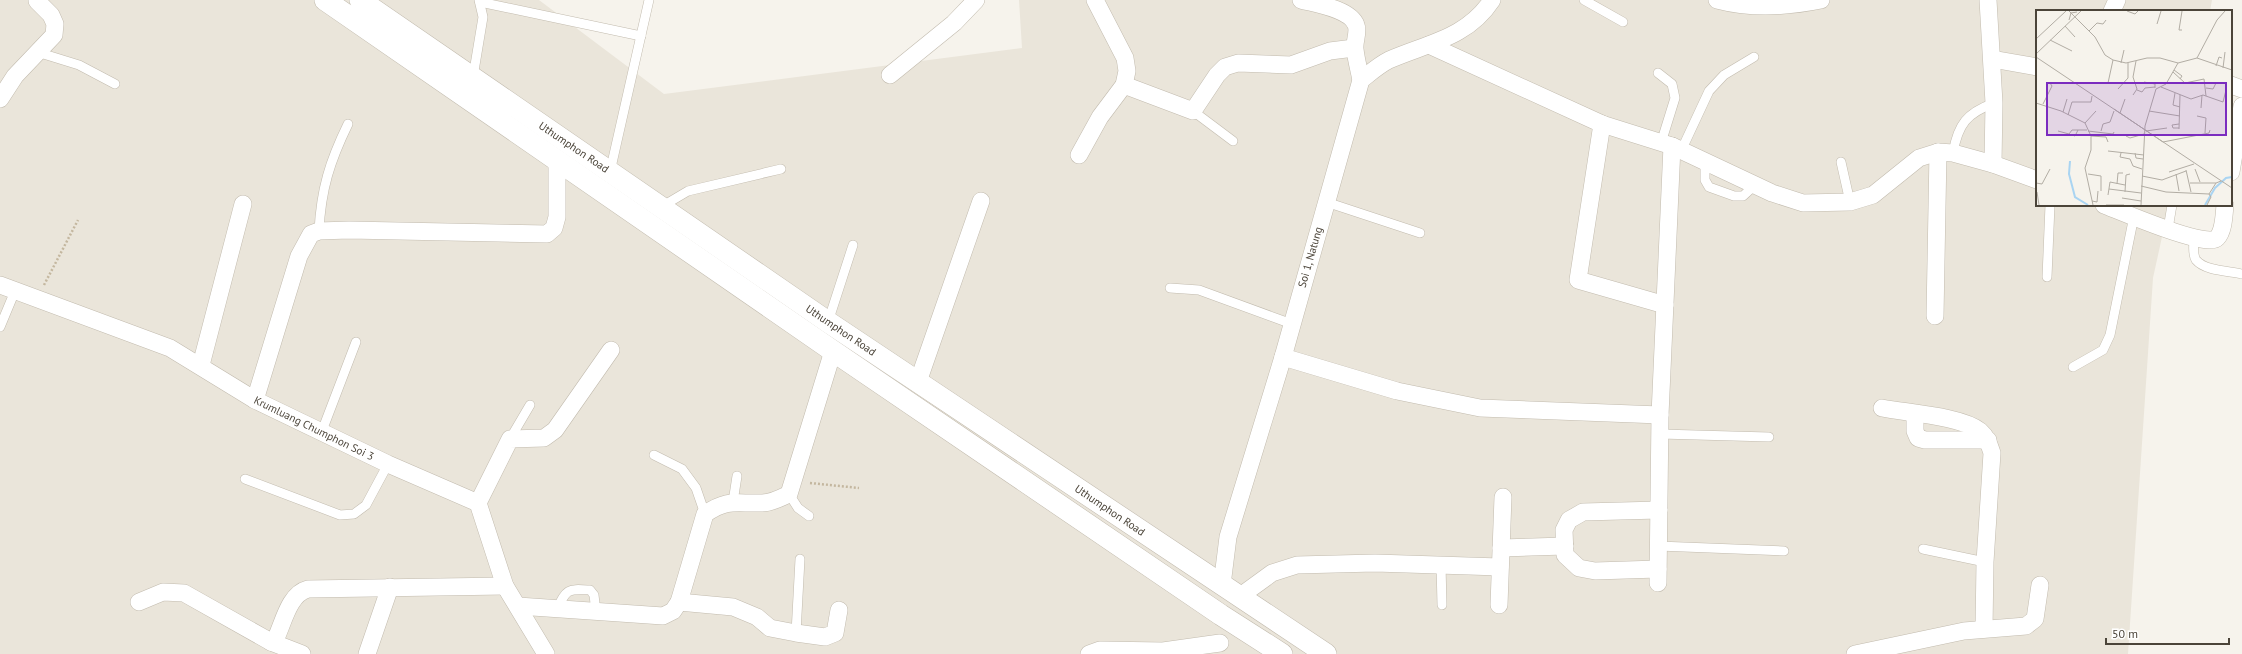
<svg xmlns="http://www.w3.org/2000/svg" width="2242" height="654" font-family="'PT Sans',sans-serif">
  <style>
    .residential { fill: #eae5da }
    .lines { fill: none; stroke-linecap: round; stroke-linejoin: round }
    .service-casing { stroke: #c2bbae; stroke-width: 10 }
    .minor-casing { stroke: #c2bbae; stroke-width: 18 }
    .tertiary-casing { stroke: #c2bbae; stroke-width: 22 }
    .path { stroke: #c4b79f; stroke-width: 2.5; stroke-dasharray: 2 2; stroke-linecap: butt }
    .service { stroke: #fff; stroke-width: 9 }
    .minor { stroke: #fff; stroke-width: 17 }
    .tertiary { stroke: #fff; stroke-width: 21 }
    .labels { text-anchor: middle; stroke-width: 3.5; stroke-linejoin: round; paint-order: stroke }
    .street-label { font-size: 11px; fill: #4b4439; stroke: #fff }
    .inset-river { fill: none; stroke: #a9d4f2; stroke-width: 2 }
    .inset-road { fill: none; stroke: #b2ada4; stroke-width: 1 }
    .view { fill: #7b2cbf; fill-opacity: 0.15; stroke: #7b2cbf; stroke-width: 2 }
    .inset-edge { fill: none; stroke: #4b4439; stroke-width: 2 }
  </style>
  <rect width="100%" height="100%" fill="#f6f3ec"/>
  <polygon class="residential" points="0,0 539,0 664,94 1022,48 1019,0 2212,0 2210,11 2037,11 2037,205 2169,205 2153,278 2128,654 0,654"/>
  <g class="lines">
    <defs>
      <g id="service">
        <polyline points="1584,0 1623,22"/>
        <polyline points="480,2 641,36"/>
        <polyline points="37,52 79,65 115,84"/>
        <polyline points="1658,73 1672,84 1675,98 1661,143"/>
        <polyline points="473,77 483,17 479,0"/>
        <polyline points="1193,111 1233,141"/>
        <polyline points="1681,151 1709,91 1724,75 1754,57"/>
        <path d="M 1953,153 C 1958,124 1967,113 1994,103"/>
        <polyline points="1705,161 1705,180 1709,187 1734,196 1743,196 1755,185"/>
        <polyline points="1841,162 1850,202"/>
        <polyline points="610,172 649,0"/>
        <polyline points="1326,202 1420,233"/>
        <polyline points="661,207 688,191 781,169"/>
        <polyline points="2168,229 2172,205"/>
        <path d="M 319,231 C 321,189 330,161 348,124"/>
        <path d="M 2194,238 C 2194,245 2192,254 2196,260 C 2205,271 2229,271 2242,274"/>
        <polyline points="2047,277 2050,205"/>
        <polyline points="1170,288 1199,290 1292,324"/>
        <polyline points="828,322 853,245"/>
        <polyline points="0,327 15,291"/>
        <polyline points="2073,367 2103,350 2110,335 2134,216"/>
        <polyline points="322,431 356,342"/>
        <polyline points="1660,434 1769,437"/>
        <polyline points="510,439 530,405"/>
        <polyline points="654,455 682,469 696,488 705,514"/>
        <polyline points="245,479 340,515 354,514 366,505 388,464"/>
        <polyline points="789,494 798,508 809,516"/>
        <polyline points="733,502 737,476"/>
        <polyline points="1658,546 1784,551"/>
        <polyline points="1923,549 1985,562"/>
        <polyline points="1441,565 1442,605"/>
        <path d="M 557,609 C 567,588 568,589 590,590 L 594,595 L 596,612"/>
        <polyline points="796,633 800,559"/>
      </g>
      <g id="minor">
        <path d="M 1301,0 C 1316,4 1350,9 1356,25 C 1359,32 1354,41 1355,49 C 1356,59 1359,70 1361,80"/>
        <path d="M 1717,0 C 1751,9 1787,7 1821,0"/>
        <polyline points="1988,0 1994,103 1993,164"/>
        <polyline points="2112,11 2117,0"/>
        <polyline points="1429,45 1602,124 1672,146 1772,193 1803,203 1850,202 1873,195 1919,158 1938,152 1953,153 1993,164 2037,180"/>
        <polyline points="1992,59 2037,67"/>
        <polyline points="890,75 954,23 976,0"/>
        <polyline points="1124,85 1193,111 1217,75 1225,67 1238,63 1291,65 1330,51 1354,48"/>
        <polyline points="2231,85 2242,89"/>
        <polyline points="0,99 15,76 54,35 55,24 51,15 37,1"/>
        <polyline points="1602,124 1578,280 1665,305"/>
        <polyline points="1079,155 1100,117 1124,85 1127,71 1125,58 1095,0"/>
        <polyline points="2231,172 2242,106"/>
        <path d="M 2104,205 C 2120,211 2207,249 2217,238 C 2224,231 2224,214 2225,205"/>
        <polyline points="0,285 170,348 255,400 388,464 478,503 505,586 546,654"/>
        <polyline points="1935,316 1938,152"/>
        <polyline points="1283,357 1397,391 1480,408 1660,415"/>
        <polyline points="201,365 243,204"/>
        <polyline points="918,382 981,201"/>
        <polyline points="255,400 299,256 311,234 319,231 349,230 547,234 554,228 557,217 557,161"/>
        <path d="M 1882,408 C 1907,413 1961,416 1980,431 C 1987,437 1989,444 1992,453 L 1985,562 L 1984,629"/>
        <polyline points="1915,414 1915,431 1918,438 1925,440 1988,440"/>
        <polyline points="478,503 510,439 544,438 555,430 611,350"/>
        <polyline points="1501,548 1565,546"/>
        <polyline points="1658,569 1595,571 1579,568 1565,555 1564,530 1569,520 1583,512 1659,510"/>
        <polyline points="1658,583 1660,415 1672,146"/>
        <path d="M 1222,585 L 1228,537 L 1283,357 L 1361,80 C 1370,73 1379,65 1389,60 C 1428,43 1467,38 1492,0"/>
        <polyline points="1239,597 1272,573 1297,565 1375,563 1500,567"/>
        <path d="M 139,602 L 163,592 L 184,593 L 271,642 L 276,638 C 284,621 289,594 308,589 L 505,586"/>
        <polyline points="679,602 733,607 757,617 770,628 796,633 825,637 835,633 839,610"/>
        <polyline points="1499,605 1503,497"/>
        <path d="M 518,606 L 663,616 L 673,611 L 679,602 L 705,514 C 729,498 736,504 762,503 C 771,503 781,498 789,494 L 833,351"/>
        <polyline points="271,642 302,654"/>
        <polyline points="367,654 390,587"/>
        <polyline points="1089,654 1100,650 1163,651 1220,643"/>
        <polyline points="1855,654 1964,631 2026,626 2035,619 2040,585"/>
      </g>
      <g id="tertiary">
        <polyline points="325,0 833,351 1221,615 1282,654"/>
        <polyline points="360,0 828,322 1326,654"/>
      </g>
    </defs>
    <use href="#service" class="service-casing"/>
    <use href="#minor" class="minor-casing"/>
    <use href="#tertiary" class="tertiary-casing"/>
    <g class="path">
      <polyline points="44,285 78,220"/>
      <polyline points="810,483 859,488"/>
    </g>
    <use href="#service" class="service"/>
    <use href="#minor" class="minor"/>
    <use href="#tertiary" class="tertiary"/>
  </g>
  <g class="labels">
    <g class="street-label">
      <text transform="translate(574 147) rotate(34)" y="4">Uthumphon Road</text>
      <text transform="translate(1310 257) rotate(-74)" y="4">Soi 1, Natung</text>
      <text transform="translate(841 330) rotate(34)" y="4">Uthumphon Road</text>
      <text transform="translate(314 428) rotate(26)" y="4">Krumluang Chumphon Soi 3</text>
      <text transform="translate(1110 510) rotate(34)" y="4">Uthumphon Road</text>
    </g>
  </g>
  <g transform="translate(2036 10)">
    <rect width="196" height="196" fill="#f6f3ec"/>
    <path class="inset-river" d="M 34,151 L 33,164 L 39,187 L 52,195M 169,195 L 179,178 L 190,168 L 196,167"/>
    <path class="inset-road" d="M 33,1 L 59,27 L 69,45 L 77,50 L 90,53 L 111,48 L 124,48 L 142,53 L 161,48 L 196,60M 91,1 L 99,4 L 102,1M 146,1 L 143,20 L 146,20M 33,10 L 35,3 L 41,2M 121,14 L 125,1M 29,16 L 39,27M 53,21 L 61,13 L 67,14 L 70,10M 0,29 L 30,1M 14,30 L 36,41M 0,44 L 45,1M 0,47 L 196,178M 161,48 L 181,10 L 189,1M 85,53 L 88,40M 180,56 L 183,47 L 186,48M 187,58 L 189,42M 138,60 L 146,66 L 144,69M 137,62 L 149,73 L 168,69 L 170,86M 108,72 L 119,74 L 119,78M 72,73 L 77,50M 125,77 L 155,89 L 167,85 L 187,92 L 190,80M 170,78 L 177,79 L 180,73M 82,79 L 92,68 L 92,53M 101,80 L 106,82 L 109,78 L 119,77M 139,83 L 137,95 L 144,97M 97,85 L 101,79 L 97,67 L 100,51M 0,93 L 25,101 L 49,113 L 55,126 L 55,140 L 49,158 L 57,195M 7,94 L 16,76 L 14,73M 165,98 L 166,85M 78,99 L 127,132M 113,101 L 144,106M 27,102 L 31,89M 84,103 L 89,89M 32,105 L 36,92 L 55,92 L 56,86M 161,106 L 170,108 L 169,123M 49,113 L 60,101M 143,118 L 137,118 L 136,115 L 143,114M 143,119 L 144,85M 22,121 L 33,124 L 36,120 L 51,120M 52,121 L 77,124 L 78,122M 65,121 L 67,114 L 74,112 L 78,101M 110,121 L 131,118M 33,124 L 39,126 L 42,120M 55,126 L 70,127 L 72,132M 90,126 L 94,128 L 108,124M 127,132 L 173,123 L 174,120M 72,141 L 108,145M 85,143 L 84,147 L 94,149 L 97,156 L 106,159M 99,143 L 100,148 L 107,149M 159,159 L 164,172M 150,160 L 155,182M 133,162 L 158,154M 52,164 L 65,166 L 65,181M 140,164 L 143,181M 106,166 L 126,170 L 150,161M 0,173 L 6,174 L 14,159M 154,173 L 180,173 L 185,171M 81,174 L 82,163 L 87,163M 105,176 L 130,182 L 173,184 L 175,187 L 171,195M 73,179 L 105,183M 1,182 L 3,195M 89,182 L 90,165 L 94,164M 173,184 L 180,173M 72,185 L 74,172 L 89,175M 86,188 L 105,191M 56,191 L 61,192 L 62,181M 70,195 L 88,195M 105,195 L 109,116 L 120,79 L 130,74 L 142,53"/>
    <path class="view" d="M 11,73 L 190,73 L 190,125 L 11,125 Z"/>
    <rect width="196" height="196" class="inset-edge"/>
  </g>
  <path d="M2106 638v6h123v-6" fill="none" stroke="#4b4439" stroke-width="2"/>
  <text x="2112" y="638" font-size="12" fill="#4b4439" stroke="#ffffff" stroke-width="3" paint-order="stroke">50 m</text>
</svg>
